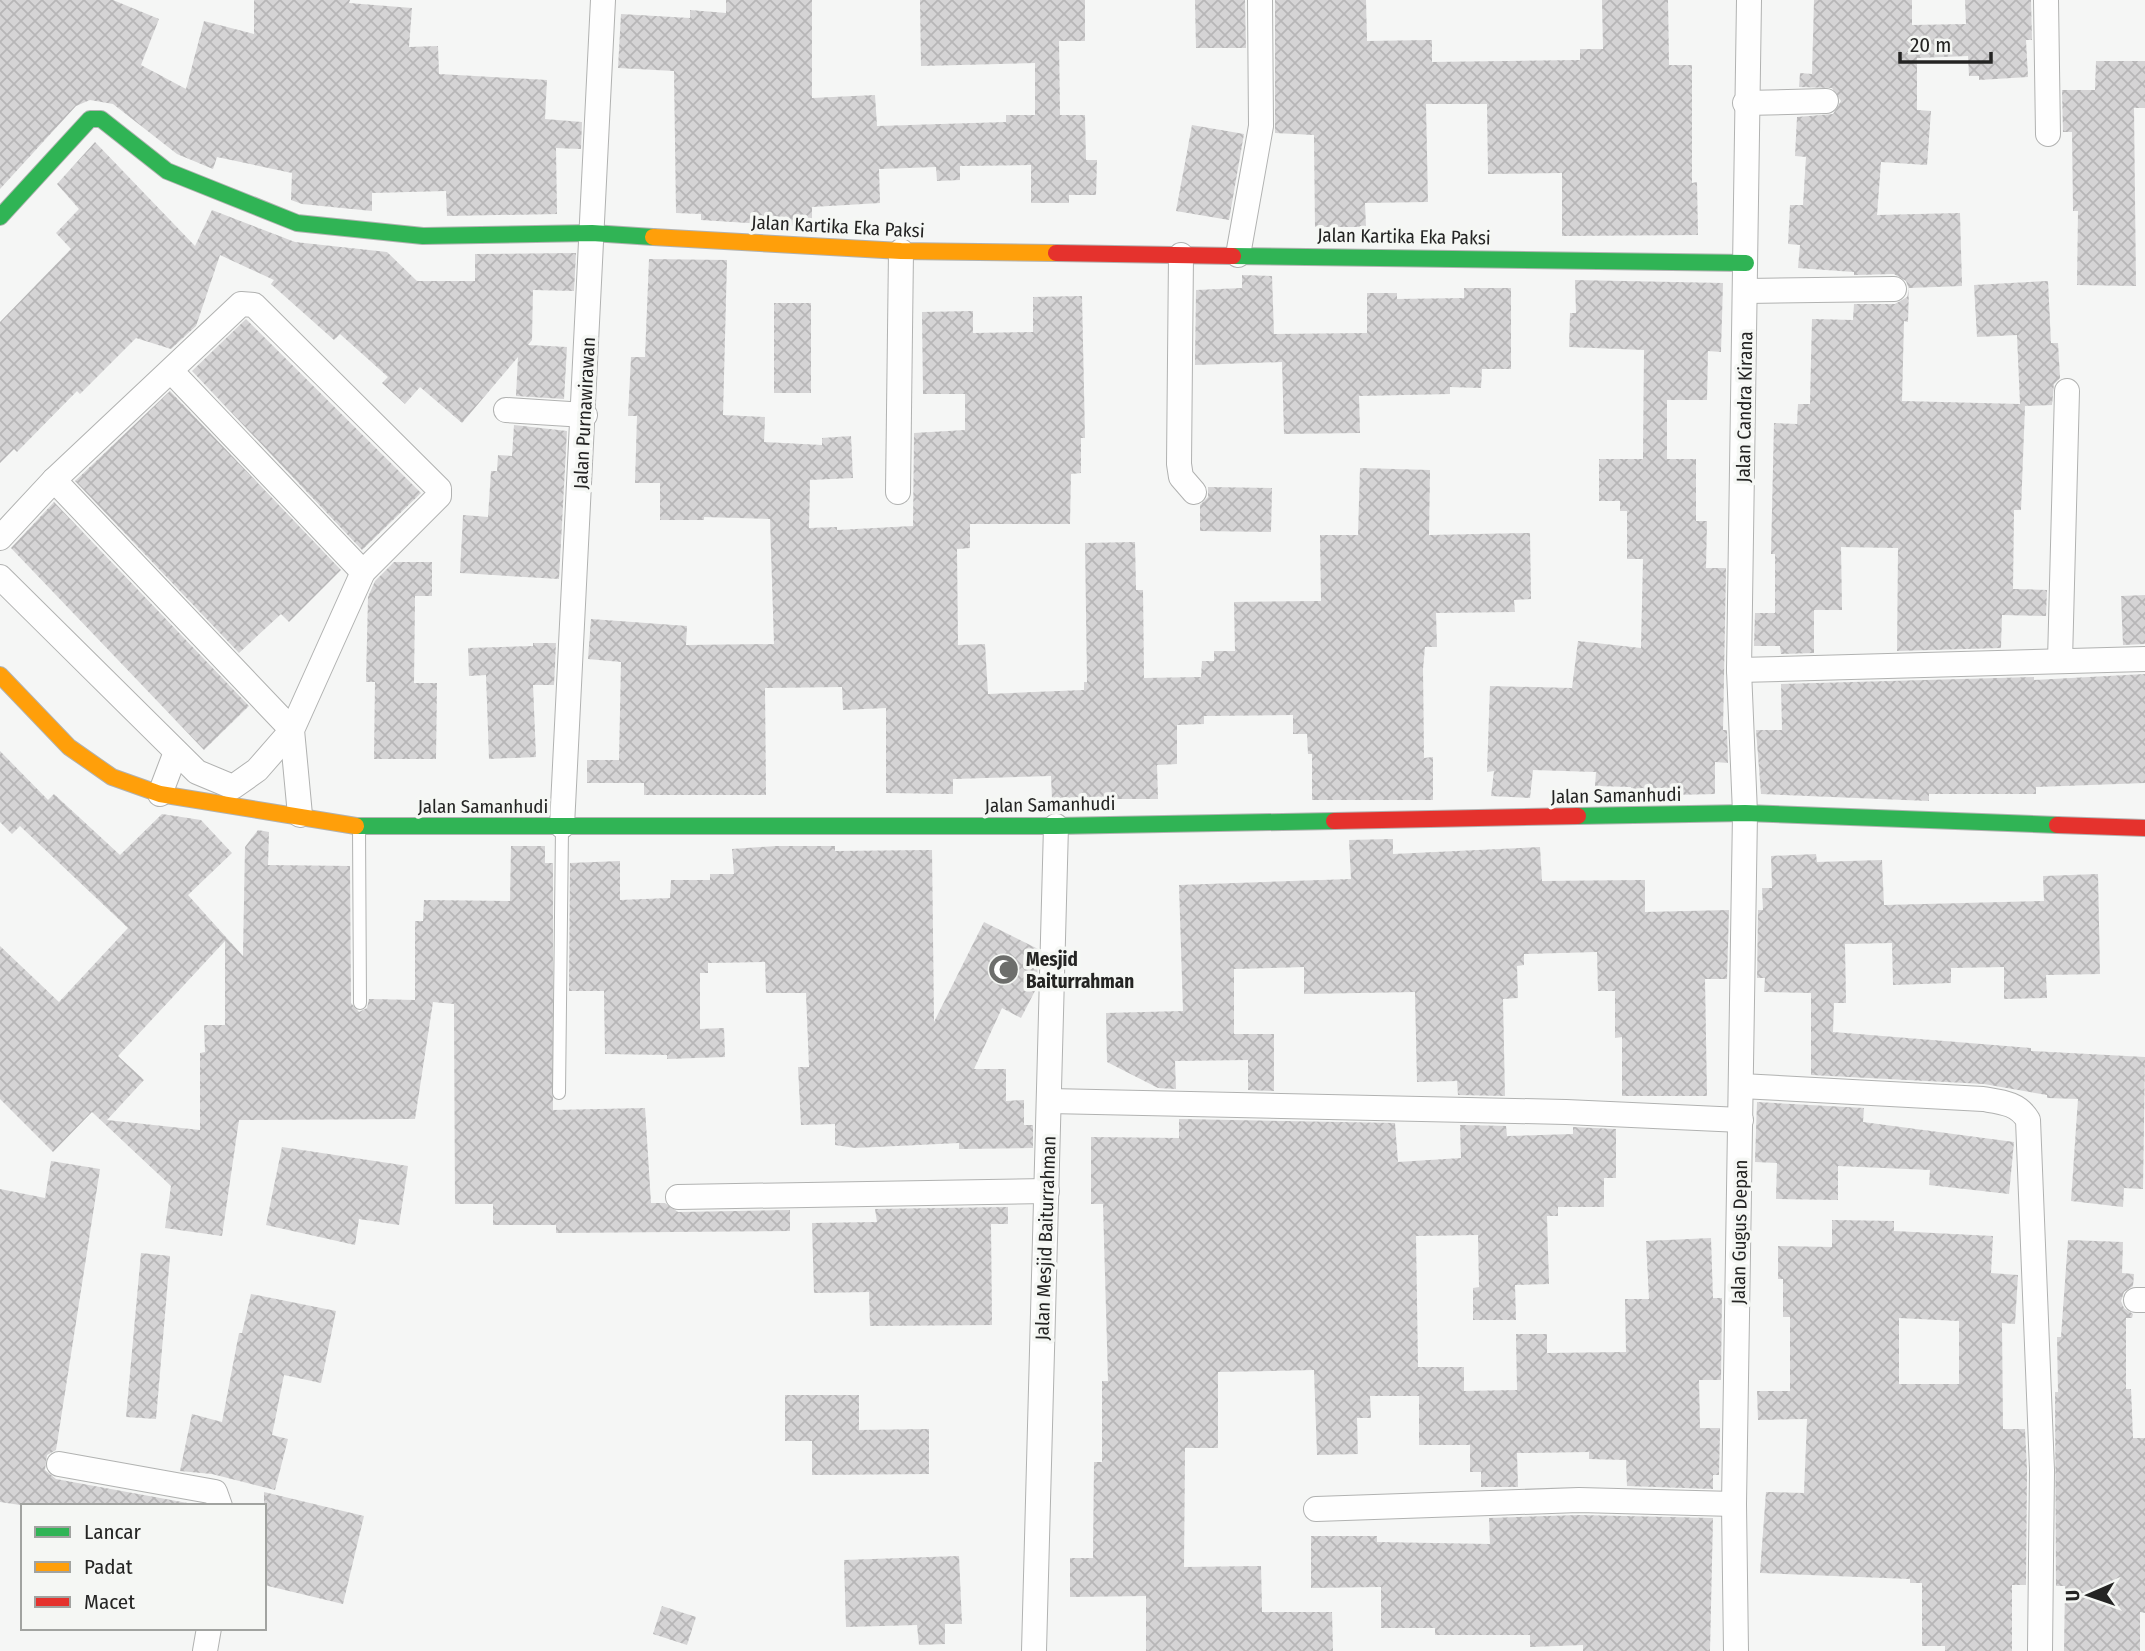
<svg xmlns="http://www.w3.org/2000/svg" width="2145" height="1651" font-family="'Fira Sans Condensed',sans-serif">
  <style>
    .building { fill: url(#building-cross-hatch); fill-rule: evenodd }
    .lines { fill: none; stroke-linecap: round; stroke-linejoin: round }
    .lane-casing { stroke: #b1b2b1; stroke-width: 14 }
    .street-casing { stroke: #b1b2b1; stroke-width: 26 }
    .fast-casing { stroke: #b1b2b1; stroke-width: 18 }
    .slow-casing { stroke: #b1b2b1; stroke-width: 18 }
    .jam-casing { stroke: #b1b2b1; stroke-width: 18 }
    .lane { stroke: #fefefe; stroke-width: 12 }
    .street { stroke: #fefefe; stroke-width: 24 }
    .fast { stroke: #30b455; stroke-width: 16 }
    .slow { stroke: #ff9f0a; stroke-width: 16 }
    .jam { stroke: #e5322d; stroke-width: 16 }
    .labels { text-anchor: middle; stroke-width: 7; stroke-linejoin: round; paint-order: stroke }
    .street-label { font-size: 19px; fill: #242423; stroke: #f5f7f4 }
    .poi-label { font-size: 19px; font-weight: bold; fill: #242423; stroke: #f5f7f4; text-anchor: start }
  </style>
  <defs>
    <pattern id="building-cross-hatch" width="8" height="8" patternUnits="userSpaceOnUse" patternTransform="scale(1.75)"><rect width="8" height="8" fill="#d5d4d5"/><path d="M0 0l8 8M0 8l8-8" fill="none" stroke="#b7b6b7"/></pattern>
  </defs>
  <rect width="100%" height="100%" fill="#f5f6f5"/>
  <g class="building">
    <polygon points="0,0 113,0 159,19 141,65 186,89 204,21 254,34 254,0 350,0 349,3 412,8 409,47 438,46 439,74 547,80 545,119 582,122 581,149 556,148 557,214 447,216 446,191 372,193 372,211 302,204 291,200 292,173 217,157 213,169 177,154 113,104 90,100 76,106 0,189"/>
    <polygon points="726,0 812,0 812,98 875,95 877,126 1006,122 1006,115 1035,115 1035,63 921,66 920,0 1085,0 1085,41 1059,41 1060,115 1085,115 1086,160 1097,160 1096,195 1069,195 1069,203 1031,203 1031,165 960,166 960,180 937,181 936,167 879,169 880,203 812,207 812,227 701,220 701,214 676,213 674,71 618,68 621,14 690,18 690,10 726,13"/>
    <polygon points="1195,0 1245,0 1246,48 1196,48"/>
    <polygon points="1275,0 1366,0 1367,41 1432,40 1432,62 1580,60 1580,49 1603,49 1602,0 1668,0 1669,65 1692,65 1692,183 1697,182 1698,235 1562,236 1562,173 1488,174 1487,104 1426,104 1428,202 1365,203 1366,227 1315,227 1314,135 1275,133"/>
    <polygon points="1814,0 1912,0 1912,25 1966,24 1965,0 2031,0 2032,40 2026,40 2028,77 1979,80 1979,76 1969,76 1968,56 1917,58 1917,110 1931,111 1927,165 1881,162 1877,215 1960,213 1962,286 1909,288 1908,322 1904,321 1902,401 2020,404 2017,335 1977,337 1974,285 2048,281 2051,343 2058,343 2060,378 2054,384 2052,405 2025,406 2021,510 2014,510 2013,589 2047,590 2046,616 2002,615 2001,648 1897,651 1898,548 1841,547 1842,610 1814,610 1814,653 1781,654 1780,646 1754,646 1755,613 1775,613 1775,554 1771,554 1774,423 1797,424 1798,404 1810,404 1812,319 1853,320 1854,304 1895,304 1907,297 1909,289 1906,281 1894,274 1854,275 1854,272 1798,268 1800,245 1788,244 1790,205 1803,205 1806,157 1795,156 1797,117 1833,114 1841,101 1832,88 1799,87 1800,73 1812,74"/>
    <polygon points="2096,61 2145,61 2145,108 2134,108 2136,286 2077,285 2078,211 2073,211 2072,132 2063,132 2062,90 2095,90"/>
    <polygon points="1192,125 1244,134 1229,220 1176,211"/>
    <polygon points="95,142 195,246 212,210 295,242 387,252 417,281 475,281 475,254 576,253 574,291 533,290 532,340 528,345 567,347 564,399 516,396 518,357 462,423 420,387 405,404 382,383 388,377 340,334 334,340 271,284 274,280 220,255 196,326 171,349 136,338 80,394 77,391 17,452 14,449 0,463 0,322 71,249 56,233 79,209 57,184"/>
    <polygon points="649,259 727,260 723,415 765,417 764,442 822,445 822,438 851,436 853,478 810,480 809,528 837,527 837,530 913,526 914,433 965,430 965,394 923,394 922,312 973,311 973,333 1033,332 1033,297 1082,296 1085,438 1081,438 1081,473 1071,474 1070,524 970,524 970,548 957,549 958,645 985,644 988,694 1084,690 1084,682 1087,682 1085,543 1135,542 1136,590 1143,590 1144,678 1201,677 1202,661 1214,661 1214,651 1235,651 1234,602 1321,601 1320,535 1358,535 1360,468 1430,470 1429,535 1530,533 1531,599 1514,600 1515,612 1436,613 1437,647 1425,647 1423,669 1424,758 1433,757 1433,800 1312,800 1312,754 1308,754 1307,734 1293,734 1293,715 1204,716 1204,724 1177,725 1177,764 1157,765 1158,799 1052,799 1051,776 953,779 953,794 886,793 886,708 843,710 842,687 765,688 766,795 644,795 644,783 587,783 587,760 619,760 621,662 588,659 591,619 687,626 686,645 774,644 770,519 704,517 704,520 660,520 660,483 635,483 637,416 628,416 631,357 645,357"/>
    <polygon points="1242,275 1272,276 1274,334 1367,333 1367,293 1397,293 1397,299 1464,298 1464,288 1511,288 1511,369 1482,369 1481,388 1450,387 1450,394 1359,396 1360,433 1284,434 1282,362 1195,365 1196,290 1242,288"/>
    <polygon points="1575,280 1723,283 1721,352 1708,351 1707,400 1667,400 1667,459 1696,459 1696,521 1707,521 1706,568 1726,568 1723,730 1727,730 1728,763 1715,762 1715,794 1631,796 1631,787 1595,786 1596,772 1533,770 1530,798 1491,796 1494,771 1487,772 1490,686 1572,688 1578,641 1641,648 1643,559 1627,559 1627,511 1620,511 1620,501 1599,501 1599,459 1643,459 1644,350 1569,347 1570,313 1576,313"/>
    <rect x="774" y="303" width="37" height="90"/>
    <polygon points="246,319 421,493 362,550 192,371"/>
    <polygon points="170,391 341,570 289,622 281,614 239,653 75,481"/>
    <polygon points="514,425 567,431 559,579 460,573 463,515 488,517 491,471 497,471 498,455 512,456"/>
    <polygon points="1208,487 1272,488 1271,532 1200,531 1200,505 1208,497"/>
    <polygon points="54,502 249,706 204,750 11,548"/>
    <polygon points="394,562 432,562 432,596 415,596 414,683 437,683 436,759 374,759 375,682 366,682 368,597 375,581"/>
    <polygon points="2145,595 2145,644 2123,645 2121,596"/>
    <polygon points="533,643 556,643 554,685 533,685 536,757 489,759 486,675 469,676 468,648 533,646"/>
    <polygon points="2145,674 2145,783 2036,787 2036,794 1929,794 1929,801 1761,794 1756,730 1782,730 1781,684 2034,677 2034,680"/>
    <path d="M 0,751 L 48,800 L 54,794 L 120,855 L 162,814 L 201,820 L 232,853 L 188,895 L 243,956 L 245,847 L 258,830 L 269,832 L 268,865 L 350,866 L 351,1003 L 359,1012 L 367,1008 L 369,999 L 415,1000 L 415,921 L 423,921 L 424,900 L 510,901 L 511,846 L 545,846 L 545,863 L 553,863 L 553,1110 L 645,1108 L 651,1203 L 665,1203 L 678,1212 L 790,1210 L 790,1231 L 556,1233 L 556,1225 L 493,1225 L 493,1204 L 455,1204 L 454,1004 L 433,1002 L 415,1119 L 239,1120 L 222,1236 L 165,1228 L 171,1186 L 92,1112 L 53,1152 L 0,1099 L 0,946 L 59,1002 L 128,928 L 20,826 L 12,834 L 0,822 ZM 225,941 L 225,1025 L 204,1025 L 205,1052 L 200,1053 L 200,1130 L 107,1120 L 144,1080 L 118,1056 Z"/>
    <polygon points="1393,839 1393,854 1540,847 1542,881 1645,880 1645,912 1729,910 1727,979 1705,979 1707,1096 1622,1096 1622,1037 1615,1038 1615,991 1598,991 1597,952 1524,954 1524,965 1517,966 1518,998 1503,999 1505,1096 1458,1095 1457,1081 1417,1082 1415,992 1304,994 1304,967 1234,969 1234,1034 1274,1034 1274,1091 1248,1090 1248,1060 1175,1061 1176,1089 1158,1088 1107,1062 1106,1013 1183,1011 1179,885 1351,879 1349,840"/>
    <polygon points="776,846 835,846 835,851 932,850 934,1022 984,922 1038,949 1037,987 1021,1018 1002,1008 974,1069 1006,1069 1006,1101 1024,1100 1024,1125 1033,1125 1033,1148 959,1149 959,1143 855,1148 835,1145 835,1124 801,1125 798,1067 809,1067 806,993 766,993 765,962 708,963 708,973 700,973 700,1029 724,1028 725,1057 667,1059 667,1055 605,1054 604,991 569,991 570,863 620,861 620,900 670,898 671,880 710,880 710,874 734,874 732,849"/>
    <polygon points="1816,854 1817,862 1882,860 1884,905 2044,901 2043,876 2098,874 2100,974 2046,975 2047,998 2004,999 2004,967 1951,968 1951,983 1893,985 1892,943 1845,944 1846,1003 1834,1003 1833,1032 2031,1048 2031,1051 2145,1057 2143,1189 2124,1188 2123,1207 2071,1201 2078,1099 2047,1098 2047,1095 1984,1084 1811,1075 1811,993 1764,992 1765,978 1757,978 1758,910 1763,910 1762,888 1772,888 1771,856"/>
    <polygon points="1757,1102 1864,1108 1863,1122 2014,1142 2009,1194 1929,1185 1930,1170 1838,1166 1838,1200 1776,1199 1777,1163 1755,1162"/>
    <polygon points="1179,1119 1395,1123 1398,1162 1461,1158 1460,1125 1506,1126 1507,1136 1573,1134 1573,1127 1616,1129 1616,1178 1604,1178 1604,1207 1558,1207 1558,1216 1547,1216 1549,1284 1515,1285 1516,1320 1473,1320 1473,1288 1479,1287 1478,1235 1416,1236 1418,1367 1464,1367 1464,1391 1517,1390 1516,1334 1547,1334 1547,1353 1626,1352 1625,1299 1649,1299 1646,1241 1711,1238 1713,1298 1722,1298 1721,1380 1699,1380 1700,1428 1720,1428 1719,1475 1713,1475 1713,1489 1627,1486 1626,1460 1589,1459 1589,1452 1517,1453 1518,1487 1481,1487 1481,1472 1470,1472 1470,1445 1419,1445 1419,1396 1370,1396 1371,1418 1357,1418 1358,1454 1317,1455 1314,1370 1218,1372 1218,1448 1185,1448 1184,1567 1261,1566 1262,1612 1332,1612 1333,1651 1146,1651 1146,1596 1070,1597 1070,1558 1093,1558 1094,1462 1102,1462 1102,1381 1108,1381 1103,1204 1091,1204 1091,1137 1179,1138"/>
    <polygon points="282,1147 408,1166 399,1225 359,1219 355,1245 266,1225"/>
    <polygon points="51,1161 100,1169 56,1450 47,1455 45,1470 56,1479 204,1506 27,1506 0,1502 0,1189 45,1198"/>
    <polygon points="1008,1207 1008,1224 991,1224 992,1325 870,1326 869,1292 814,1293 812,1223 877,1222 875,1209"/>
    <path d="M 1832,1220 L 1894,1221 L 1894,1231 L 1993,1236 L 1991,1273 L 2018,1275 L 2015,1324 L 2002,1323 L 2003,1429 L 2025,1429 L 2027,1470 L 2026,1585 L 2012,1585 L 2012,1651 L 1945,1651 L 1945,1646 L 1922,1646 L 1922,1583 L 1910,1583 L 1910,1579 L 1760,1573 L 1766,1492 L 1804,1493 L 1807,1419 L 1758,1420 L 1757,1391 L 1790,1391 L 1790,1317 L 1783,1317 L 1783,1279 L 1778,1279 L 1778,1246 L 1832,1247 ZM 1899,1318 L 1959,1321 L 1959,1384 L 1899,1384 Z"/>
    <polygon points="2068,1240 2123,1242 2122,1273 2134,1274 2133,1286 2124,1292 2121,1301 2124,1308 2133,1314 2132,1318 2126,1318 2126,1389 2131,1389 2133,1438 2145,1438 2145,1613 2140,1612 2140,1651 2064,1651 2065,1586 2056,1586 2055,1392 2058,1392 2057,1337 2061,1337"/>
    <polygon points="141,1253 170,1256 156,1419 126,1417"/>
    <polygon points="251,1294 336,1311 321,1383 284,1375 272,1435 288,1439 275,1490 212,1474 180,1471 192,1414 222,1422 239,1333 242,1333"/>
    <polygon points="785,1395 859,1395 859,1430 929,1429 929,1474 812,1475 812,1441 785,1441"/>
    <polygon points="264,1492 364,1516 343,1604 264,1585"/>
    <polygon points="1579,1515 1713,1518 1710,1651 1583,1651 1583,1645 1530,1647 1530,1635 1435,1635 1435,1628 1381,1628 1381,1587 1311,1588 1311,1536 1377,1536 1377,1542 1490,1544 1489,1518"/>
    <polygon points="959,1556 962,1624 945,1624 945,1644 919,1645 917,1625 846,1627 844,1560"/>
    <polygon points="662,1606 696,1617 687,1645 653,1634"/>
  </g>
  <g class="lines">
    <defs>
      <g id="lane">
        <polyline points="359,827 360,1003"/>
        <polyline points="559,1093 562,828"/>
      </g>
      <g id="street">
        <polyline points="2046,0 2048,134"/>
        <polyline points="1745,103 1826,101"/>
        <polyline points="1181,255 1179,464 1181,477 1194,492"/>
        <polyline points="1238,255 1261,126 1260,0"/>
        <polyline points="1746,291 1894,289"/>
        <polyline points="172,372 363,572"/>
        <polyline points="506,410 585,415"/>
        <polyline points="898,492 901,251"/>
        <polyline points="0,538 54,480 241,304 254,305 439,489 439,496 363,572 292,730 300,815"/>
        <polyline points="0,577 197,772 233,787 257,770 292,730 54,480"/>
        <polyline points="2060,661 2067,391"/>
        <polyline points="1739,670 2145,659"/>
        <polyline points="160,794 176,752"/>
        <polyline points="562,826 603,0"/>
        <path d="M 1741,1086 L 1983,1099 C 2001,1102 2018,1103 2028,1120 L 2042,1470 L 2040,1651"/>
        <polyline points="1049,1101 1566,1112 1741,1120"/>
        <polyline points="678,1197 1047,1191"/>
        <polyline points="2136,1300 2145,1300"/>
        <polyline points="59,1464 215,1492 220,1506"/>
        <polyline points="1316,1509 1579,1500 1734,1504"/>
        <polyline points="205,1651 209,1628"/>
        <polyline points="1034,1651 1056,826"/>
        <polyline points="1736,1651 1734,1504 1745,813 1739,670 1749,0"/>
      </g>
      <g id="fast">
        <polyline points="0,217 90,119 101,119 167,171 297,223 423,236 592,233 653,237"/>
        <polyline points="1233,256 1746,263"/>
        <polyline points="1578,816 1745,813 2057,825"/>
        <polyline points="356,826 1056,826 1334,821"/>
      </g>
      <g id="slow">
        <polyline points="653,237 901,251 1056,253"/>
        <polyline points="0,675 69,747 112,777 160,794 356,826"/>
      </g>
      <g id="jam">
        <polyline points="1056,253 1233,256"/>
        <polyline points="1334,821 1578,816"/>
        <polyline points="2057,825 2145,828"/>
      </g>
    </defs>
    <use href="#lane" class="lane-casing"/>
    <use href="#street" class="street-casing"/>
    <use href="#fast" class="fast-casing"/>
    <use href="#slow" class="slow-casing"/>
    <use href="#jam" class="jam-casing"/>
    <use href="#lane" class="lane"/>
    <use href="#street" class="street"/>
    <use href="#fast" class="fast"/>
    <use href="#slow" class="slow"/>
    <use href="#jam" class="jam"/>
  </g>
  <defs>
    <symbol id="mosque-disc" viewBox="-11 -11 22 22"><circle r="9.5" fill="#6d6e6c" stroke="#f5f7f4"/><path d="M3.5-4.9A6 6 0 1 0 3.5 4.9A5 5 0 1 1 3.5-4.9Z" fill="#fff"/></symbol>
  </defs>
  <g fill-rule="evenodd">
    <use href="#mosque-disc" x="986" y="952" width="35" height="35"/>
  </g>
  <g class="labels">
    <g class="street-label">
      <text transform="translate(838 226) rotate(3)" y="7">Jalan Kartika Eka Paksi</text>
      <text transform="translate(1404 236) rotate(1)" y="7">Jalan Kartika Eka Paksi</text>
      <text transform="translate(1744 407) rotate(-89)" y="7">Jalan Candra Kirana</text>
      <text transform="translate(584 413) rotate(-87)" y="7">Jalan Purnawirawan</text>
      <text transform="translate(1616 795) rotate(-1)" y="7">Jalan Samanhudi</text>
      <text transform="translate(1050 804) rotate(-1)" y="7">Jalan Samanhudi</text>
      <text x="483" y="813">Jalan Samanhudi</text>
      <text transform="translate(1739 1232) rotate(-89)" y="7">Jalan Gugus Depan</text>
      <text transform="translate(1045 1238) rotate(-88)" y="7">Jalan Mesjid Baiturrahman</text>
    </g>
    <g class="poi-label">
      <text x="1026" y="966">Mesjid<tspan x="1026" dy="22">Baiturrahman</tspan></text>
    </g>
  </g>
  <rect x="21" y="1504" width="245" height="126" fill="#f5f7f4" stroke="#a1a3a0" stroke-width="2"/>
  <rect x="35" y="1527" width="35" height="10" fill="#30b455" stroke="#a1a3a0" stroke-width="2"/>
  <text x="84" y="1539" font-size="21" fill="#242423">Lancar</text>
  <rect x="35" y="1562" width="35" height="10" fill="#ff9f0a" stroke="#a1a3a0" stroke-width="2"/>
  <text x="84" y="1574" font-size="21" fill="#242423">Padat</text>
  <rect x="35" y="1597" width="35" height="10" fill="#e5322d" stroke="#a1a3a0" stroke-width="2"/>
  <text x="84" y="1609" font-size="21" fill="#242423">Macet</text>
  <g transform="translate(2089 1595) rotate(268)" stroke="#f5f7f4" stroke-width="5" paint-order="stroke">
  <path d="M0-5L12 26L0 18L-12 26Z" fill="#242423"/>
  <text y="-10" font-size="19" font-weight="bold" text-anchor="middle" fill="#242423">U</text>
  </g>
  <path d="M1900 52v10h91v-10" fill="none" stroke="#242423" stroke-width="3.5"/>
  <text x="1910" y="52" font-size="21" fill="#242423" stroke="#f5f7f4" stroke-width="5" paint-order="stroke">20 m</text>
</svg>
